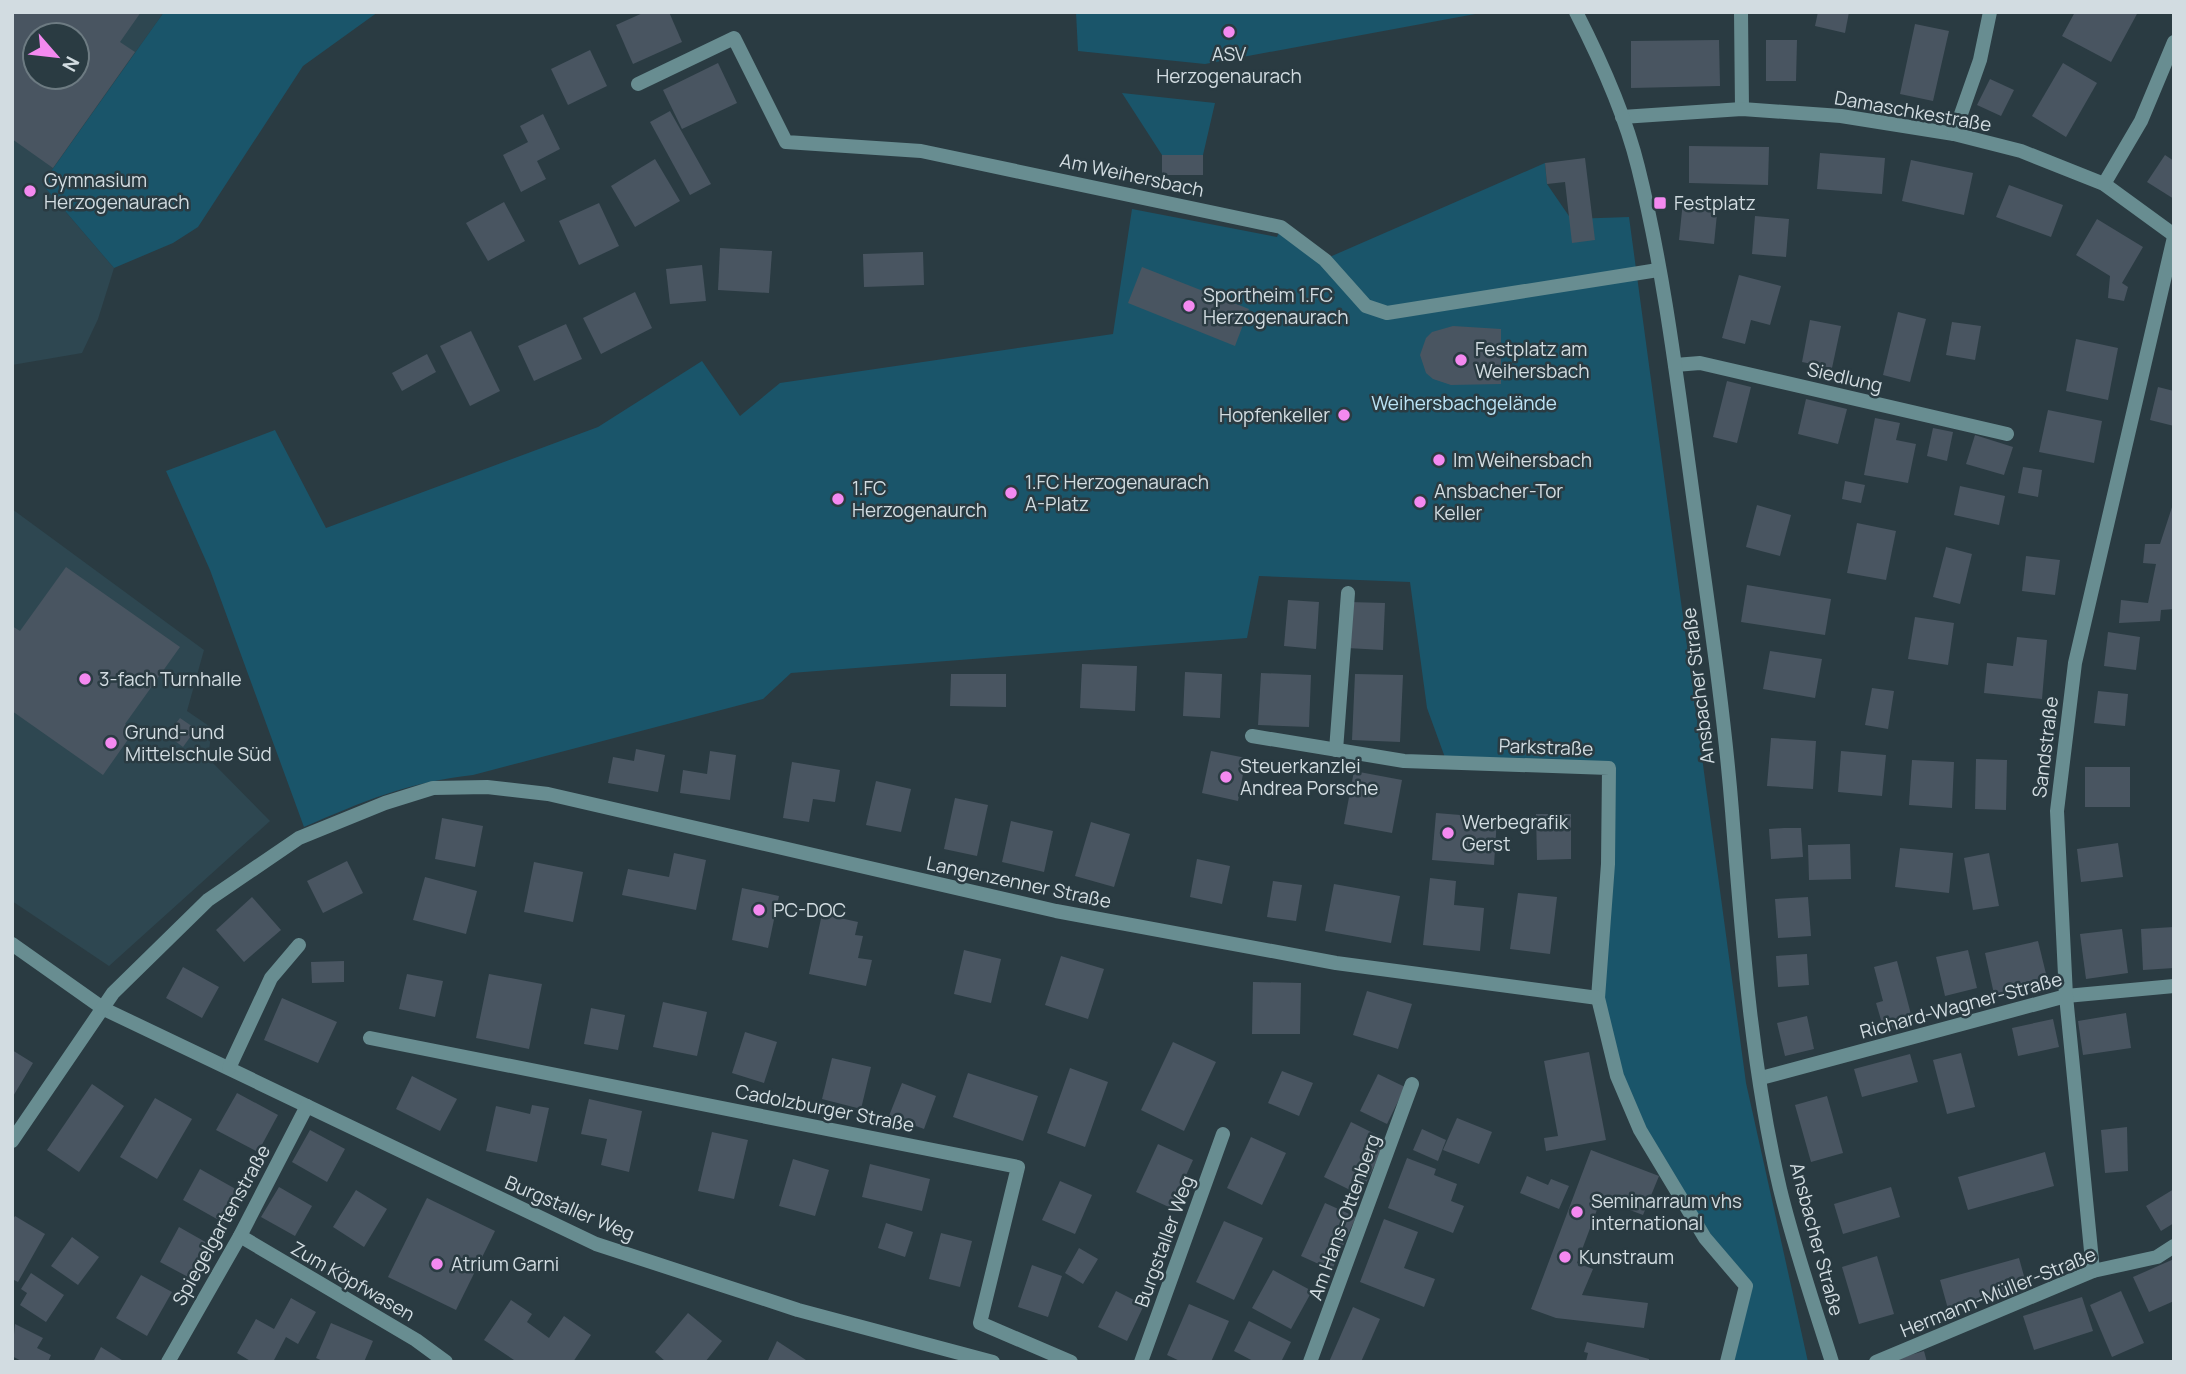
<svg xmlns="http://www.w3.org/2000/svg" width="2186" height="1374" font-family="Manrope,sans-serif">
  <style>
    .built { fill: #2e4751; fill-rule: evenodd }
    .green { fill: #1a556a }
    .building { fill: #495561; fill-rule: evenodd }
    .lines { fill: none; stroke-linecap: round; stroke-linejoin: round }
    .minor { stroke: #688d91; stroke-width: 14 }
    .tertiary { stroke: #688d91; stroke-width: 14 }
    .poi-dot { fill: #f489f0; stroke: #2a3b42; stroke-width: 2.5 }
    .labels { text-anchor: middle; stroke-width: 5; stroke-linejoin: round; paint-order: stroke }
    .poi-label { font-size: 19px; fill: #d2dce1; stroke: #2a3b42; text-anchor: start }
    .street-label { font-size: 19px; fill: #d2dce1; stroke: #2a3b42 }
    .park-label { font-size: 19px; fill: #bbe3f5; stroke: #2a3b42 }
  </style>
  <rect width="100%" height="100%" fill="#2a3b42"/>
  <g class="built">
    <path d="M 12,12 L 164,12 L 42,184 L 114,268 L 98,319 L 82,353 L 12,365 ZM 35,35 L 77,35 L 77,77 L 35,77 Z"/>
    <polygon points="12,509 204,650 187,711 212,728 208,758 270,821 109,966 12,901"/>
  </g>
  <g class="green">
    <polygon points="164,12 378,12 303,66 198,227 173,243 114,268 42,184"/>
    <polygon points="1076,12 1486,12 1205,64 1078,51"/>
    <polygon points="1122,93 1215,103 1203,155 1162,155"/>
    <path d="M 1545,163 L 1547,184 L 1571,219 L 1629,217 L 1746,1083 L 1808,1362 L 1727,1362 L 1746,1286 L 1640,1130 L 1598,998 L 1609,768 L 1447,763 L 1427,708 L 1410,582 L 1259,576 L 1247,638 L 791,673 L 763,699 L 473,775 C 408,782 364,801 304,827 L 210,570 L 166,471 L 275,430 L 326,528 L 598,427 L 702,361 L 740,416 L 780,383 L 1113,334 L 1132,209 L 1277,237 L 1281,227 L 1325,259 Z"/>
  </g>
  <g class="building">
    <path d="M 12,12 L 141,12 L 120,42 L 135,52 L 53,168 L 12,139 ZM 35,35 L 77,35 L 77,77 L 35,77 Z"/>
    <polygon points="645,12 669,12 682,42 633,64 616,25"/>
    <polygon points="1818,12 1849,12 1845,33 1815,26"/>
    <polygon points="2075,12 2138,12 2111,62 2062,36"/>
    <polygon points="1915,24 1949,31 1933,101 1900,94"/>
    <polygon points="1719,40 1720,86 1631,88 1631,41"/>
    <polygon points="1766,40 1797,40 1796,81 1766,81"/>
    <polygon points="590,50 607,86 568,105 551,69"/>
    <polygon points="718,63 737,103 682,129 663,90"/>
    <polygon points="2063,63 2097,83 2066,137 2032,116"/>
    <polygon points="1990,79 2014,90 2001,116 1977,105"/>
    <polygon points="670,111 711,184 690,195 650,122"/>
    <polygon points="543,114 560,149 537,161 546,179 521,192 503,155 528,142 520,126"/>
    <polygon points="1689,146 1769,147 1768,185 1689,183"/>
    <polygon points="1820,153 1885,158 1882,194 1817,189"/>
    <rect x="1162" y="155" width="41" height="20"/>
    <polygon points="2165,155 2174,161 2174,199 2147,182"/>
    <polygon points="1585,158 1595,240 1572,243 1565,182 1547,184 1545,163"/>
    <polygon points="655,159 680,201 635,227 611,186"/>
    <polygon points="1911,160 1973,173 1964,215 1902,201"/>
    <polygon points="2009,185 2063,205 2051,237 1996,217"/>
    <polygon points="1683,201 1718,204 1714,244 1679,240"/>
    <polygon points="504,202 525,241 488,261 466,223"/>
    <polygon points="599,203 619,246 579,265 559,221"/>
    <polygon points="1755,216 1789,219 1786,257 1752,254"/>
    <polygon points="2097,219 2143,247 2122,283 2128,287 2124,301 2108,298 2110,276 2076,255"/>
    <polygon points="720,248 772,251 769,293 718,290"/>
    <polygon points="923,252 924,285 864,287 863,254"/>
    <polygon points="702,265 706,301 670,304 666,269"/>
    <polygon points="1142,267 1249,309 1235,346 1128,303"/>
    <polygon points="1739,275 1781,286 1770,325 1751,320 1745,344 1722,338"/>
    <polygon points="635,292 652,328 601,354 583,318"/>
    <polygon points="1898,312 1926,319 1910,382 1883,375"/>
    <polygon points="1810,320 1841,326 1832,368 1802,362"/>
    <polygon points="1952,322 1981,326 1975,360 1946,355"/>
    <polygon points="566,324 582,359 534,381 518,346"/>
    <polygon points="1453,326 1501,329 1501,384 1451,385 1433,379 1426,373 1420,355 1426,338 1432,332"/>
    <polygon points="471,331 500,391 470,406 440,346"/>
    <polygon points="2076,339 2118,348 2108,400 2066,391"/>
    <polygon points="427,354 436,372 402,391 392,373"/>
    <polygon points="1727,381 1751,387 1737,443 1713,437"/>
    <polygon points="2158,387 2174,391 2174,426 2150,420"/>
    <polygon points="1806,399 1847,409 1838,444 1798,434"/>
    <polygon points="2048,410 2102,421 2094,463 2039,452"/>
    <polygon points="1875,418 1900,423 1896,440 1916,444 1908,483 1864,475"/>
    <polygon points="1933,428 1953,432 1947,461 1927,456"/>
    <polygon points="1975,435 2013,447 2004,475 1966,464"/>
    <polygon points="2023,467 2042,470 2038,497 2018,493"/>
    <polygon points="1845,481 1865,485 1861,503 1842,499"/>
    <polygon points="1960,486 2005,496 1999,525 1954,515"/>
    <polygon points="2174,501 2174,609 2161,610 2160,621 2119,623 2121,600 2148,603 2156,564 2143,563 2145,544 2160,544"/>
    <polygon points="1757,505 1791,515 1780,556 1746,547"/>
    <polygon points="1857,523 1896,531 1886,580 1847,573"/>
    <polygon points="1946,547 1972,554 1960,604 1933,597"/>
    <polygon points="2026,556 2060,560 2055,595 2022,591"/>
    <polygon points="66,567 180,647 125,724 134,731 103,775 12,711 12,626 20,631"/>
    <polygon points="1747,585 1831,599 1825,635 1741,622"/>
    <polygon points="1288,600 1319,602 1316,649 1284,646"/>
    <polygon points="1349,602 1385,603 1383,650 1347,648"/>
    <polygon points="1915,617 1954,623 1948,665 1908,659"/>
    <polygon points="2108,632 2140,637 2136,670 2104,666"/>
    <polygon points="2017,637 2047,640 2042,699 1984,693 1987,663 2013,666"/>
    <polygon points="1770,651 1822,659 1815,698 1763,689"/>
    <polygon points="1082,664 1137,666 1135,711 1080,708"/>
    <polygon points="1185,672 1222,674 1220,718 1183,716"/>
    <polygon points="1261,673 1311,675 1309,727 1258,725"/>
    <polygon points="951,674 1006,674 1006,707 950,706"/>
    <polygon points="1355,674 1403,675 1400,742 1352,740"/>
    <polygon points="1872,688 1894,691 1888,729 1865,725"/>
    <polygon points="2098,691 2128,694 2125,726 2094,723"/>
    <polygon points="180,718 196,729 183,747 167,735"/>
    <polygon points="1771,738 1816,741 1813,789 1767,786"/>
    <polygon points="636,749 665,755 658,792 608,783 613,757 634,761"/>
    <polygon points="710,751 736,755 730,800 680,793 683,770 707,774"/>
    <polygon points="1211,751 1246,758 1238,801 1202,793"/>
    <polygon points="1841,751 1886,755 1882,796 1838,792"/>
    <polygon points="1976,759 2007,760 2006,810 1975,809"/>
    <polygon points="1912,760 1954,762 1952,808 1909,805"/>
    <polygon points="792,762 840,770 835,802 813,799 809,822 783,818"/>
    <rect x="2085" y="767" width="45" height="40"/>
    <polygon points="1354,771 1402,780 1392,833 1344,824"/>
    <polygon points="876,781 911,789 901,832 866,825"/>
    <polygon points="955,798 988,805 977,856 944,849"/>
    <polygon points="1436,813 1497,818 1494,865 1432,860"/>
    <polygon points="1536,814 1571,814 1571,859 1537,860"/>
    <polygon points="442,818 483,826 475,867 435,859"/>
    <polygon points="1011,821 1053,831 1044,872 1002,862"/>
    <polygon points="1091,822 1130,834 1114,887 1075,876"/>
    <polygon points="1784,828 1801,828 1803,857 1771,859 1769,829"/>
    <polygon points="2118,843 2123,877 2081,882 2077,849"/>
    <polygon points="1850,844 1851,879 1809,880 1808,845"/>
    <polygon points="1900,848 1953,853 1949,893 1895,887"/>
    <polygon points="674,853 706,860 696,910 622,895 628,869 669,877"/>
    <polygon points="1989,853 1999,906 1973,910 1964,858"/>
    <polygon points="1197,859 1230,866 1222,904 1190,897"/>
    <polygon points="347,861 363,893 323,913 307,881"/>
    <polygon points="534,862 583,872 573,922 524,912"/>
    <polygon points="425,877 477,891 466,934 413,920"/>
    <polygon points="1430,878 1456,881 1454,905 1484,908 1480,951 1423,945"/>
    <polygon points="1273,881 1302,885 1296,921 1267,917"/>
    <polygon points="1334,884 1400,896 1391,943 1325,931"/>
    <polygon points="742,888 779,896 768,948 732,940"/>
    <polygon points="1518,893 1557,897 1550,954 1510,949"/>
    <polygon points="252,897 281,930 244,962 216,930"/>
    <polygon points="1808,897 1811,936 1778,938 1775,899"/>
    <polygon points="822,914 858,922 855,935 863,936 858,958 872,960 866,986 809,974"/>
    <polygon points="2174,927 2174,968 2143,970 2141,929"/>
    <polygon points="2122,929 2128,973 2086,979 2080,934"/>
    <polygon points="2038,941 2048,982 1994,994 1985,953"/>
    <polygon points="964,950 1001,959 991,1003 954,994"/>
    <polygon points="1968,950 1977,988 1945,996 1936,957"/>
    <polygon points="1807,954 1809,985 1778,987 1776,956"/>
    <polygon points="1061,956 1104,969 1088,1019 1045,1005"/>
    <polygon points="344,961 344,982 312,983 311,962"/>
    <polygon points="1897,961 1913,1022 1884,1030 1876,1003 1883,1001 1874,967"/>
    <polygon points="183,967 219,987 202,1018 166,998"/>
    <polygon points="407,974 443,981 435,1017 399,1009"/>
    <polygon points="489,974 542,984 529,1049 476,1038"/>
    <polygon points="1253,982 1301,983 1300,1034 1252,1034"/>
    <polygon points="1367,991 1412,1004 1398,1049 1353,1035"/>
    <polygon points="282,998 337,1022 318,1063 264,1040"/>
    <polygon points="663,1002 707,1012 697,1056 653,1047"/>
    <polygon points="591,1008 625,1015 618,1050 584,1044"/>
    <polygon points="2126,1013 2131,1048 2083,1055 2078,1021"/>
    <polygon points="1807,1016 1814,1049 1785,1056 1777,1023"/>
    <polygon points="2053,1019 2059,1047 2018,1056 2012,1028"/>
    <polygon points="745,1032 777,1042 764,1083 732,1073"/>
    <polygon points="1173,1042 1216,1062 1184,1131 1141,1110"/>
    <polygon points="12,1050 33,1063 12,1098"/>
    <polygon points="1589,1052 1606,1140 1546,1151 1544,1138 1558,1136 1544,1061"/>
    <polygon points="1961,1053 1975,1107 1947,1114 1933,1060"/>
    <polygon points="1910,1054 1918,1082 1862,1097 1854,1069"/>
    <polygon points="832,1058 871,1067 861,1109 822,1099"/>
    <polygon points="1070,1068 1108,1082 1085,1147 1047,1133"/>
    <polygon points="1282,1071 1313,1083 1299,1116 1268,1103"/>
    <polygon points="968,1073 1038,1096 1023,1141 953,1117"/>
    <polygon points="1378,1074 1405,1087 1387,1124 1360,1111"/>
    <polygon points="412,1076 457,1099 440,1131 396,1109"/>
    <polygon points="902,1083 936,1096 924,1129 889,1116"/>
    <polygon points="92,1084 124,1106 79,1172 47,1150"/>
    <polygon points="237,1093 278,1115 258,1152 216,1130"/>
    <polygon points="1827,1096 1843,1153 1811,1162 1795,1105"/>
    <polygon points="155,1098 192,1119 157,1179 120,1157"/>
    <polygon points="589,1099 642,1111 629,1172 601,1165 607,1139 581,1134"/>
    <polygon points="532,1105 549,1108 537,1162 486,1151 496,1106 530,1114"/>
    <polygon points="1457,1118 1492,1132 1479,1164 1443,1150"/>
    <polygon points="1351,1122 1387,1140 1360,1195 1324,1177"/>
    <polygon points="2127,1127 2128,1171 2105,1173 2101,1130"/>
    <polygon points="1422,1129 1446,1140 1438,1161 1413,1150"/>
    <polygon points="310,1130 345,1149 327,1182 292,1162"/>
    <polygon points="712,1132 748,1140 734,1199 698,1191"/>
    <polygon points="1251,1137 1286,1153 1262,1205 1227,1188"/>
    <polygon points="1158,1144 1193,1160 1171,1208 1136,1192"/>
    <polygon points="1591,1150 1659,1176 1643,1215 1601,1199 1577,1263 1593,1269 1582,1295 1648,1303 1644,1328 1556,1318 1531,1309"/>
    <polygon points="2045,1152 2054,1186 1968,1210 1958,1177"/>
    <polygon points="1407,1158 1436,1169 1434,1175 1457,1184 1451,1201 1464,1206 1453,1233 1388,1208"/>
    <polygon points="793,1159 829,1170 815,1216 779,1206"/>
    <polygon points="870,1164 930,1179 922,1211 862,1197"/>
    <polygon points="200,1169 241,1192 224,1223 183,1200"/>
    <polygon points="1527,1176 1548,1185 1551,1179 1569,1186 1559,1209 1520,1193"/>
    <polygon points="1060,1181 1092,1195 1075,1234 1042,1220"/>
    <polygon points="279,1187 312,1206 295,1236 261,1217"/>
    <polygon points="1891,1187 1900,1217 1843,1234 1834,1204"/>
    <polygon points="2174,1189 2174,1223 2161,1231 2146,1206"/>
    <polygon points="356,1190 387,1209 364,1247 333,1227"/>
    <polygon points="427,1198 495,1231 456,1310 388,1277"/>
    <polygon points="1325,1203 1356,1217 1332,1270 1301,1256"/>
    <polygon points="15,1216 45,1234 18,1282 12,1279 12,1221"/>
    <polygon points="1384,1219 1418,1232 1404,1268 1435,1279 1424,1307 1360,1282"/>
    <polygon points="1224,1221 1263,1238 1234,1300 1196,1282"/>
    <polygon points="886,1223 913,1232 905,1257 878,1248"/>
    <polygon points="179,1227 209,1244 190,1278 160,1262"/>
    <polygon points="941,1233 972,1241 960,1287 929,1279"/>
    <polygon points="72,1237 99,1257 78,1285 51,1266"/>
    <polygon points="1079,1248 1098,1259 1083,1284 1065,1273"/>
    <polygon points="1877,1256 1894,1314 1859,1324 1842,1267"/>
    <polygon points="2019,1258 2027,1287 1948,1309 1940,1280"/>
    <polygon points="2174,1259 2174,1301 2149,1312 2133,1277"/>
    <polygon points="1032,1265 1062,1276 1048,1317 1018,1307"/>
    <polygon points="1273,1270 1312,1291 1291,1329 1252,1308"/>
    <polygon points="31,1273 64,1295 46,1322 20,1305 27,1293 21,1289"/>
    <polygon points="141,1275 172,1292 147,1336 116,1318"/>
    <polygon points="1116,1291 1144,1305 1127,1341 1098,1327"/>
    <polygon points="2121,1291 2144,1343 2112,1357 2090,1305"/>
    <polygon points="2082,1297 2093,1331 2034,1350 2023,1316"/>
    <polygon points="291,1298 316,1312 298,1344 286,1337 273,1362 252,1362 237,1353 256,1319 274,1329"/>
    <polygon points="511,1300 532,1314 527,1322 549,1338 564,1316 591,1335 573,1362 517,1362 484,1340"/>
    <polygon points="1189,1304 1229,1321 1211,1362 1182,1362 1167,1355"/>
    <polygon points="1353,1307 1380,1319 1361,1362 1329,1362"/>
    <polygon points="688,1313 722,1341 705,1362 666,1362 655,1352"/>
    <polygon points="1249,1321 1291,1342 1281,1362 1255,1362 1234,1351"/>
    <polygon points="331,1323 373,1341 364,1362 325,1362 316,1358"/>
    <polygon points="15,1324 43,1338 37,1348 51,1355 48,1362 23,1362 12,1356"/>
    <polygon points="777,1341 809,1362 767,1362"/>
    <polygon points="1587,1342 1649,1359 1649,1362 1589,1362 1586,1361 1588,1353 1584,1352"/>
    <polygon points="101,1347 125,1362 93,1362"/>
    <polygon points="1924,1351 1927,1362 1890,1362 1890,1361"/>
  </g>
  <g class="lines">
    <g class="minor">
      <polyline points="1741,12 1742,109"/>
      <polyline points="638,84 734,38 786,142 921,151 1281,227 1325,260 1366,306 1387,313 1658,270"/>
      <polyline points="1622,117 1742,109 1841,116 1954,134 2021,151 2104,184 2174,235"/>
      <polyline points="1954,134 1980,60 1990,12"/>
      <polyline points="2104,184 2141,121 2174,42"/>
      <polyline points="1675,365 1700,363 2007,434"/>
      <polyline points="1252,736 1404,761 1609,768 1608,864 1598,998 1617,1076 1640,1130 1705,1238 1746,1286 1727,1362"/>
      <polyline points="1336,750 1348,593"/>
      <polyline points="12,944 104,1009 596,1244 798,1310 993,1362"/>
      <polyline points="370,1038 1018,1167 980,1323 1071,1362"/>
      <polyline points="229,1068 271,978 299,945"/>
      <polyline points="1761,1078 2066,996 2174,986"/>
      <polyline points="12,1141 113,993 208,900 299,838 385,803 433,788 487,787 548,794 1056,911 1336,963 1598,998"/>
      <polyline points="240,1236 416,1340 446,1362"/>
      <polyline points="2093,1271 2066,996 2057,811 2075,663 2174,237"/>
      <polyline points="168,1362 240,1236 307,1106"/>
      <polyline points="1141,1362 1223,1134"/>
      <polyline points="1310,1362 1412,1084"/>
      <polyline points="1876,1362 2093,1271 2157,1257 2174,1246"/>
    </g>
    <path class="tertiary" d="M 1576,12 C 1601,61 1625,114 1638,167 C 1663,267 1676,372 1690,474 C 1705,586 1723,699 1732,811 C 1742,937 1751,1066 1780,1189 C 1794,1247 1814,1305 1832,1362"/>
  </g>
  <g class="poi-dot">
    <circle cx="1229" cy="32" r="7"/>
    <circle cx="30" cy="191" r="7"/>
    <rect x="1653" y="196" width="14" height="14" rx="3.5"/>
    <circle cx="1189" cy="306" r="7"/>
    <circle cx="1461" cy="360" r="7"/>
    <circle cx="1344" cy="415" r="7"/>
    <circle cx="1439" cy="460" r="7"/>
    <circle cx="1011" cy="493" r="7"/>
    <circle cx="838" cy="499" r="7"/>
    <circle cx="1420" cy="502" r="7"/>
    <circle cx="85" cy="679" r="7"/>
    <circle cx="111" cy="743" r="7"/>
    <circle cx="1226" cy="777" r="7"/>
    <circle cx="1448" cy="833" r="7"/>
    <circle cx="759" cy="910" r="7"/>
    <circle cx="1577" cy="1212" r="7"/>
    <circle cx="1565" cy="1257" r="7"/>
    <circle cx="437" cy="1264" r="7"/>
  </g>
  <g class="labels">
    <g class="poi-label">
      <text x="1229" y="61" text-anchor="middle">ASV<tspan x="1229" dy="22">Herzogenaurach</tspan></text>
      <text x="44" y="187">Gymnasium<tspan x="44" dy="22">Herzogenaurach</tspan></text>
      <text x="1674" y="210">Festplatz</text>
      <text x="1203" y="302">Sportheim 1.FC<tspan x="1203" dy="22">Herzogenaurach</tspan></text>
      <text x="1475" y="356">Festplatz am<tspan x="1475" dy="22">Weihersbach</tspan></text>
      <text x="1330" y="422" text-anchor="end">Hopfenkeller</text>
      <text x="1453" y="467">Im Weihersbach</text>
      <text x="1025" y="489">1.FC Herzogenaurach<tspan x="1025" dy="22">A-Platz</tspan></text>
      <text x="852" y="495">1.FC<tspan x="852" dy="22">Herzogenaurch</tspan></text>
      <text x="1434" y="498">Ansbacher-Tor<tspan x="1434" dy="22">Keller</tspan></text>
      <text x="99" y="686">3-fach Turnhalle</text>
      <text x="125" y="739">Grund- und<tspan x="125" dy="22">Mittelschule Süd</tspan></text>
      <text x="1240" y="773">Steuerkanzlei<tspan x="1240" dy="22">Andrea Porsche</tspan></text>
      <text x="1462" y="829">Werbegrafik<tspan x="1462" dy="22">Gerst</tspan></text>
      <text x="773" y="917">PC-DOC</text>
      <text x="1591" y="1208">Seminarraum vhs<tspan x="1591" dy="22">international</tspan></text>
      <text x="1579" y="1264">Kunstraum</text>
      <text x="451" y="1271">Atrium Garni</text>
    </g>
    <g class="street-label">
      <text transform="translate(1913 111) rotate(10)" y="7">Damaschkestraße</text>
      <text transform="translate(1132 175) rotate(12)" y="7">Am Weihersbach</text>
      <text transform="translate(1845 377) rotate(13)" y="7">Siedlung</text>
      <text transform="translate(1698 686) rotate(-97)" y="7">Ansbacher Straße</text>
      <text transform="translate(1546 747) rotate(2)" y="7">Parkstraße</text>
      <text transform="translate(2045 747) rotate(-83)" y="7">Sandstraße</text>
      <text transform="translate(1019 882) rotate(12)" y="7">Langenzenner Straße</text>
      <text transform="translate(1961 1005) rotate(-15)" y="7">Richard-Wagner-Straße</text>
      <text transform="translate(825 1108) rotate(11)" y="7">Cadolzburger Straße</text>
      <text transform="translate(570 1208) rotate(23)" y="7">Burgstaller Weg</text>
      <text transform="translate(1344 1217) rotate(-70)" y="7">Am Hans-Ottenberg</text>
      <text transform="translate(221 1225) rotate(-61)" y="7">Spiegelgartenstraße</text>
      <text transform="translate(1817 1239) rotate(75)" y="7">Ansbacher Straße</text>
      <text transform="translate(1164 1241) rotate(-70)" y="7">Burgstaller Weg</text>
      <text transform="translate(353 1281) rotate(30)" y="7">Zum Köpfwasen</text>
      <text transform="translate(1998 1292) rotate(-22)" y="7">Hermann-Müller-Straße</text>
    </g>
    <g class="park-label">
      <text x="1464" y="410">Weihersbachgelände</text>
    </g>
  </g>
  <rect width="2186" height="1374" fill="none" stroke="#d2dce1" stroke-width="28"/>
  <g transform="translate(56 56) rotate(118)"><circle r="33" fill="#2a3b42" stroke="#6d7b82" stroke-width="2"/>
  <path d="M0-5L12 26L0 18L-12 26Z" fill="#f489f0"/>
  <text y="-10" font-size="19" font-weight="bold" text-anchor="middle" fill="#d2dce1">N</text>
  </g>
</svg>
